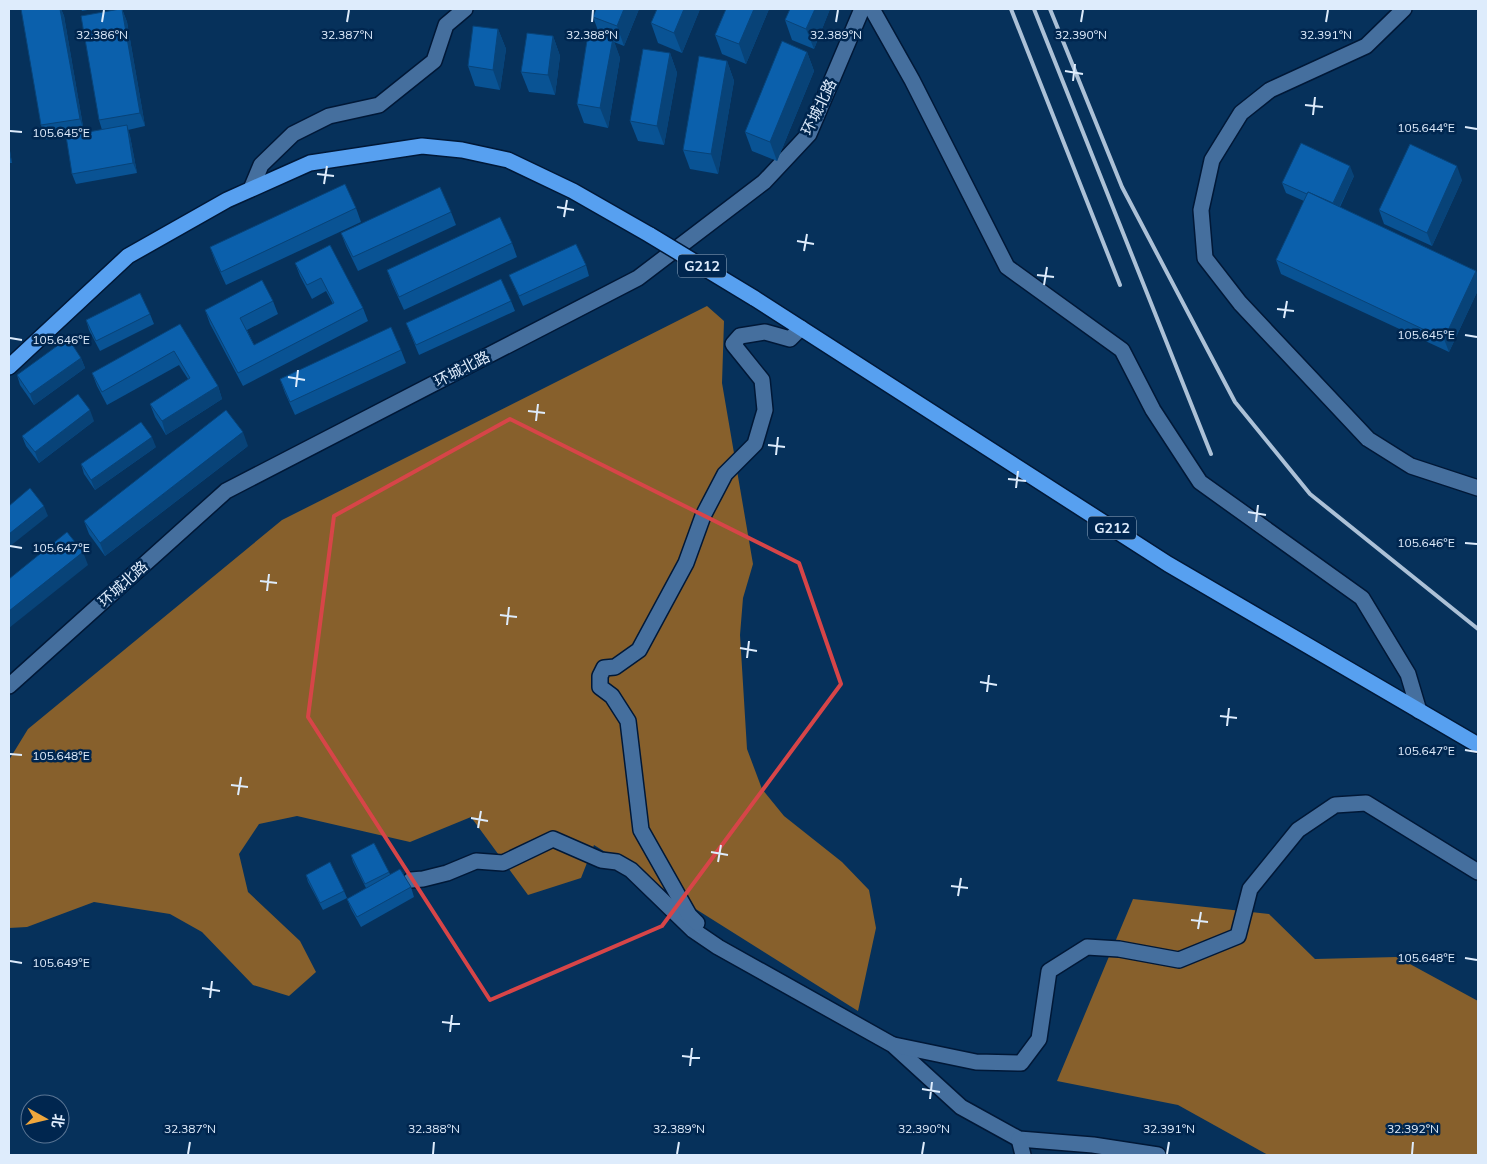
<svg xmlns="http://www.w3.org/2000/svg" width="1487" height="1164" font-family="Mulish,'Noto Sans SC',sans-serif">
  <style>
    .forest { fill: #87602c }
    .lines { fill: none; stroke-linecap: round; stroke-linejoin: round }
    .minor-casing { stroke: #001837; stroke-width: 18 }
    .highway-casing { stroke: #001837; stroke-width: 18 }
    .minor { stroke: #456f9e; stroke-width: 15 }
    .highway { stroke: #57a0f0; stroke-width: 15 }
    .rail { stroke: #acc1d7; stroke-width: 4 }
    .highway-bridge-casing { stroke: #001837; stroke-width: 18; stroke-linecap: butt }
    .highway-bridge { stroke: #57a0f0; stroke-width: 15 }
    .wall { fill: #095394 }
    .shaded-wall { fill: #084378 }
    .building { fill: #0b60ac; stroke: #084378 }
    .marked { fill: none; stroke: #d74548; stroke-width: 4; stroke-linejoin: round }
    .ticks { fill: none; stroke: #deecfc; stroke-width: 2 }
    .labels { text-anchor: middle; stroke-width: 5; stroke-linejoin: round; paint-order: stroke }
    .shield { fill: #00264f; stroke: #9bb1c8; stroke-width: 1 }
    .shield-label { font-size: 14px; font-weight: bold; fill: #deecfc }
    .street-label { font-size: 15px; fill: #deecfc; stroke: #00264f }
    .ticks-label { font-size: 12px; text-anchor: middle; fill: #deecfc; stroke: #00264f; stroke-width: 5; stroke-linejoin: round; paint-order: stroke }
  </style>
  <rect width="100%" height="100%" fill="#06315b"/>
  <g class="forest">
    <polygon points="707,306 724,321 722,383 753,564 743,598 740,635 747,749 762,789 784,816 842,862 869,890 876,928 858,1011 594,845 581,878 528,895 471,817 410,842 297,816 259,824 239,854 248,892 300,941 316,972 289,996 253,985 202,932 170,914 94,902 27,927 9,928 9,760 28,729 282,520"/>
    <polygon points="1133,899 1269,914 1315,959 1397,957 1478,1001 1478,1155 1268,1155 1178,1105 1057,1081"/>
  </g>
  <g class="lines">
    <defs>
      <g id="minor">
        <polyline points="872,9 912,80 1007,267 1122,350 1153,410 1200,482 1362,598 1408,674 1419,711"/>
        <polyline points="1404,9 1366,46 1270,90 1241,113 1212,160 1201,210 1205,258 1240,303 1368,439 1411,466 1478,488"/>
        <polyline points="251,189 261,165 293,134 329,116 379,105 434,61 446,25 465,9"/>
        <polyline points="9,686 226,491 638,278 764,182 809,134 862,9"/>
        <polyline points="411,880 423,879 447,873 476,861 503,863 553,839 601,860 617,862 631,870 693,930 718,947 893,1045 961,1107 1019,1139 1093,1145 1158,1155"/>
        <polyline points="697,923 689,915 641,830 628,721 612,696 600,687 600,676 604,668 615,667 639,650 686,563 703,516 725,474 755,444 765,410 762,380 733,344 740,336 765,332 790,339 801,328"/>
        <polyline points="894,1045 976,1062 1021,1063 1039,1039 1049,971 1087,947 1119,949 1179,960 1238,936 1250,889 1298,830 1335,805 1366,803 1478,872"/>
        <polyline points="1019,1139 1023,1155"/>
      </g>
      <g id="highway">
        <polyline points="754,298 1168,564 1478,745"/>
        <polyline points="9,367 128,256 227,200 310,163 422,146 462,150 508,160 573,191 650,235"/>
      </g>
    </defs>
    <use href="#minor" class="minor-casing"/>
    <use href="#highway" class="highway-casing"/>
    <use href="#minor" class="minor"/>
    <use href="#highway" class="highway"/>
    <g class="rail">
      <polyline points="1011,9 1120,285"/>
      <polyline points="1034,9 1211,454"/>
      <polyline points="1050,9 1122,187 1235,402 1310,494 1478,629"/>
    </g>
    <defs>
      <polyline id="highway-bridge" points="650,235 754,298"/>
    </defs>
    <use href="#highway-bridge" class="highway-bridge-casing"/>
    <use href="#highway-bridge" class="highway-bridge"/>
  </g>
  <g class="wall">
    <polygon points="23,9 61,9 64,16 84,132 46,139 41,125"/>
    <polygon points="81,9 93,9 82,11"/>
    <polygon points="122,9 127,22 145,126 128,130 130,136 137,173 76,184 72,174 102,130 99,120"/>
    <polygon points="596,9 639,9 624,46 614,42 620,58 608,128 584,123 577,104 600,36 593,17"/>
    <polygon points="657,9 700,9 682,53 658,43 651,23"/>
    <polygon points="726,9 769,9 746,64 722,54 715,35"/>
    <polygon points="790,9 830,9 814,49 792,40 785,20"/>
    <polygon points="498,29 506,49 500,90 475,86 468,66"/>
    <polygon points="553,36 560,56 555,95 529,92 521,72"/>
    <polygon points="807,52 814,71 777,161 752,151 745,132"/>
    <polygon points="670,53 677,73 664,145 638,141 630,121"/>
    <polygon points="727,61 734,81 718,174 690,169 683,150"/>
    <polygon points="9,145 12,163 9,163"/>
    <polygon points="1354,176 1340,207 1476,271 1478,277 1478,290 1449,352 1281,274 1276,260 1304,201 1286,193 1282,183"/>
    <polygon points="1462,180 1432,246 1384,224 1379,210"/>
    <polygon points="356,208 361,222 226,285 215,261 210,247"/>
    <polygon points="451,212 456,225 358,271 346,246 341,233"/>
    <polygon points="512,243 517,257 404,310 392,284 387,270"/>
    <polygon points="330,245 363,308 368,321 243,386 210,324 205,310 273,301 278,314 247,330 254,345 333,304 326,291 312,299 300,276 295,263"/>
    <polygon points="586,265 589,276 523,306 509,275"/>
    <polygon points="511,301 515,311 419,355 406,323"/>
    <polygon points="150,314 154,324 100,351 89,330 86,320"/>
    <polygon points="180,324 218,386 222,399 166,435 155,417 150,404 188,379 179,365 107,405 97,386 92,373"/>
    <polygon points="401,350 406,363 295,415 285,393 280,379"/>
    <polygon points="81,358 85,368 34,405 20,385 17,375"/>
    <polygon points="94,421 39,463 26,446 22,436"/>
    <polygon points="248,446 105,556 89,534 84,521"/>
    <polygon points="156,447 95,490 84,474 81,464"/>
    <polygon points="351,855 389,872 390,874 411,887 414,897 361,927 351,909 347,899 366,888 353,862"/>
    <polygon points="306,875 344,891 347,898 323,910 308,882"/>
  </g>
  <g class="shaded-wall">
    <polygon points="60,9 61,9 64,16 84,132 80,119"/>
    <polygon points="122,9 127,22 145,126 140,113"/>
    <polygon points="624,9 639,9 624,46 617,26"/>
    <polygon points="684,9 700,9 682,53 674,33"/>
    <polygon points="754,9 769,9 746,64 739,44"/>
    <polygon points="815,9 830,9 814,49 806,29"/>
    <polygon points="498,29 506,49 500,90 493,70"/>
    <polygon points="553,36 560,56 555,95 548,75"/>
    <polygon points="613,38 620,58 608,128 600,108"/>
    <polygon points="807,52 814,71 777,161 770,142"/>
    <polygon points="670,53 677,73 664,145 657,126"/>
    <polygon points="727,61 734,81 718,174 711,154"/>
    <polygon points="127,125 130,136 137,173 133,163"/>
    <polygon points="9,145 12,163 9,154"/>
    <polygon points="1350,166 1354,176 1335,216 1332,206"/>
    <polygon points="1457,166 1462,180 1432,246 1427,233"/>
    <polygon points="1476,271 1478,277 1478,290 1449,352 1444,339"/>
    <polygon points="81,358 85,368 34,405 30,394"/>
    <polygon points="218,386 222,399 166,435 162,421"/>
    <polygon points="90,410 94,421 39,463 35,452"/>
    <polygon points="243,432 248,446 105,556 100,543"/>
    <polygon points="152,437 156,447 95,490 91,480"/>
    <polygon points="44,506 48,516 9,547 9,534"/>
    <polygon points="83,552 88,565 9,628 9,611"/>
  </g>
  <g class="building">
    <polygon points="21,9 60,9 80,119 41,125"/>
    <polygon points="120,9 122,9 140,113 99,120 81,16"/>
    <polygon points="596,9 624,9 617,26 593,17"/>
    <polygon points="657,9 684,9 674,33 651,23"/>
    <polygon points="726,9 754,9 739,44 715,35"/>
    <polygon points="790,9 815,9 806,29 785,20"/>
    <polygon points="473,26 498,29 493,70 468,66"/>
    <polygon points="527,33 553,36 548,75 521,72"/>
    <polygon points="588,34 613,38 600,108 577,104"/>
    <polygon points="782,41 807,52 770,142 745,132"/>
    <polygon points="643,49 670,53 657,126 630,121"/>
    <polygon points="699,56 727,61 711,154 683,150"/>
    <polygon points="127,125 133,163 72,174 66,136"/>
    <polygon points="1301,143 1350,166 1333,203 1308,192 1307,194 1282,183"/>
    <polygon points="1410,144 1457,166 1427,233 1379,210"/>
    <polygon points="345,184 356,208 221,272 210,247"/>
    <polygon points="440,187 451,212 353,257 341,233"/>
    <polygon points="1308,192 1476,271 1444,339 1276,260"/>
    <polygon points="500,217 512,243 399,297 387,270"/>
    <polygon points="576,244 586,265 519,296 509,275"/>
    <polygon points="330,245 363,308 238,373 205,310 262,280 273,301 240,318 254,345 334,303 321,278 307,285 295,263"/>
    <polygon points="501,279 511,301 416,345 406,323"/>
    <polygon points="140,293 150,314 96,341 86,320"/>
    <polygon points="180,324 218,386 162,421 150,404 190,378 174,351 102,392 92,373"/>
    <polygon points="391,327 401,350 290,402 280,379"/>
    <polygon points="68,338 81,358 30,394 17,375"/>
    <polygon points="78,394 90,410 35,452 22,436"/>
    <polygon points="226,410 243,432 100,543 84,521"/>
    <polygon points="141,422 152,437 91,480 81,464"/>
    <polygon points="30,488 44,506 9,534 9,506"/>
    <polygon points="67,532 83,552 9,611 9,579"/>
    <polygon points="374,843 389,872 365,884 351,855"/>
    <polygon points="330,862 344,891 320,903 306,875"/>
    <polygon points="400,869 411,887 357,917 347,899"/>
  </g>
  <path class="marked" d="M 510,419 L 799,563 L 841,684 L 662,926 L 490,1000 L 308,717 L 334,516 Z"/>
  <path class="ticks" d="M 102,22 L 104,10M 347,22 L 349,10M 592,22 L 593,10M 836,22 L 838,10M 1081,22 L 1083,10M 1326,22 L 1328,10M 1065,71 L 1083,74M 1073,81 L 1075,64M 1305,105 L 1323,107M 1313,115 L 1315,97M 1465,127 L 1477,129M 10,131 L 22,132M 317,174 L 334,176M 324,184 L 327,166M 557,207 L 574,210M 564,217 L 567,200M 797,241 L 814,244M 804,251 L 807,234M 1037,275 L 1054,277M 1044,285 L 1047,267M 1277,309 L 1294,311M 1284,318 L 1287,301M 1465,335 L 1477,337M 10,338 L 22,340M 288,377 L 305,380M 296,387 L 298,370M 528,411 L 545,413M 536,421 L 538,404M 768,445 L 785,447M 776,455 L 778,437M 1008,479 L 1026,481M 1016,488 L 1018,471M 1248,512 L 1266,515M 1256,522 L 1258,505M 1465,543 L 1477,544M 10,546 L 22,548M 260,581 L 277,583M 267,591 L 269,574M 500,615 L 517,617M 507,625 L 509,607M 740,648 L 757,651M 747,658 L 749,641M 980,682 L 997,685M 987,692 L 989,675M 1220,716 L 1237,718M 1227,726 L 1229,708M 1465,750 L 1477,752M 10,754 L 22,755M 231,785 L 248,787M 238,795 L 241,777M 471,818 L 488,821M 478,828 L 481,811M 711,852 L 728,855M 718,862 L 721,845M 951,886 L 968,888M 958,896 L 961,878M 1191,920 L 1208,922M 1198,929 L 1201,912M 1465,958 L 1477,960M 10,961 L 22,963M 202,988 L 220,991M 210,998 L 212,981M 442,1022 L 460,1024M 450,1032 L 452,1015M 682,1056 L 700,1058M 690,1066 L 692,1048M 922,1089 L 940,1092M 930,1099 L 932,1082M 188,1154 L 190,1142M 433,1154 L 434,1142M 677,1154 L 679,1142M 922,1154 L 924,1142M 1167,1154 L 1169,1142M 1412,1154 L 1413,1142"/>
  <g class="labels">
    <g class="shield">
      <rect x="678" y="254.5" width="48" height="23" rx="4"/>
      <rect x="1088" y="516.5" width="48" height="23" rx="4"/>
    </g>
    <g class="shield-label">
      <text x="702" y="271">G212</text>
      <text x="1112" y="533">G212</text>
    </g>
    <g class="street-label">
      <text transform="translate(819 107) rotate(-64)" y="5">环城北路</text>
      <text transform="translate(462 369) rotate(-27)" y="5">环城北路</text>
      <text transform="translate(123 584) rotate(-42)" y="5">环城北路</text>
    </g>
  </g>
  <g class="ticks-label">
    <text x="102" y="39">32.386°N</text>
    <text x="347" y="39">32.387°N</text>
    <text x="592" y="39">32.388°N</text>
    <text x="836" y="39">32.389°N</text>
    <text x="1081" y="39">32.390°N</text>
    <text x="1326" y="39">32.391°N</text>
    <text x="1426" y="132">105.644°E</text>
    <text x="61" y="137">105.645°E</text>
    <text x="1426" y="339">105.645°E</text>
    <text x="61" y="344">105.646°E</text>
    <text x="1426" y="547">105.646°E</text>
    <text x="61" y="552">105.647°E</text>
    <text x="1426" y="755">105.647°E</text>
    <text x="61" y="760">105.648°E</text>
    <text x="1426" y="962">105.648°E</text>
    <text x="61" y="967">105.649°E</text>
    <text x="190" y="1133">32.387°N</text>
    <text x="434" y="1133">32.388°N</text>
    <text x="679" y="1133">32.389°N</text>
    <text x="924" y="1133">32.390°N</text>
    <text x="1169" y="1133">32.391°N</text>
    <text x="1413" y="1133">32.392°N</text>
  </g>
  <rect width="1487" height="1164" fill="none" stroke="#deecfc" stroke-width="20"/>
  <g transform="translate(45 1119) rotate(98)"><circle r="24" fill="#00264f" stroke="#597594"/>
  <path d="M0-4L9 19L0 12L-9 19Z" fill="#efa73d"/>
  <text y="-8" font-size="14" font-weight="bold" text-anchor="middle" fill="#deecfc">北</text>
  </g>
</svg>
